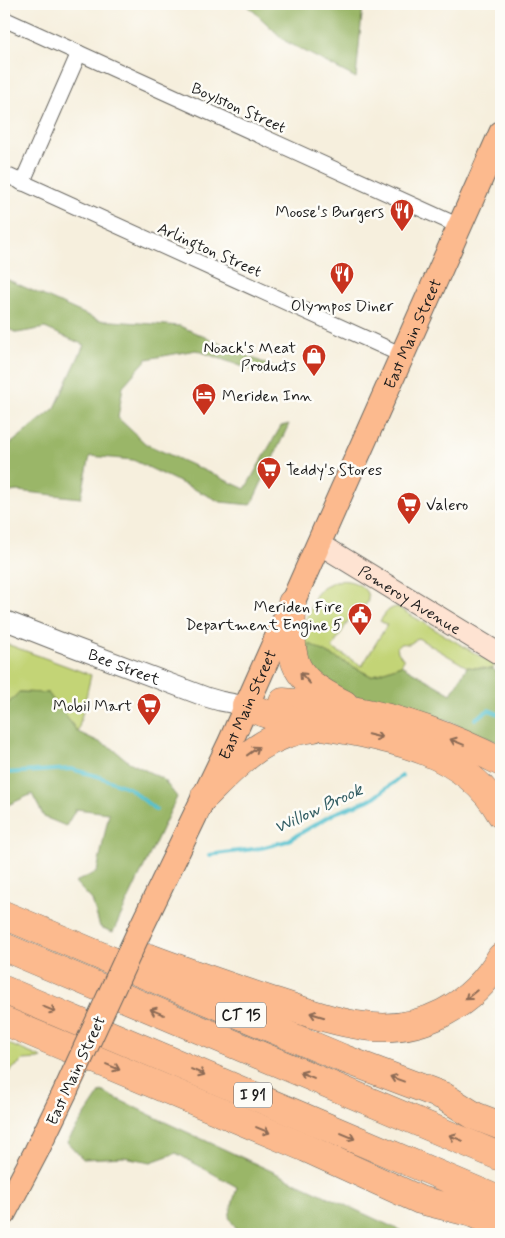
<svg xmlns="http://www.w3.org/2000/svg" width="505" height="1238" font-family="Mynerve,sans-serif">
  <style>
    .green { fill: #c3d476; stroke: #707849 }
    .forest { fill: #9ab667; stroke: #5b6942 }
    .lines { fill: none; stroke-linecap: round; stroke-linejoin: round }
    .stream { stroke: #55c1cf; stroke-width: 4 }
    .minor-casing { stroke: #686660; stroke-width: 17 }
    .tertiary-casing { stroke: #686660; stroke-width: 21 }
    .secondary-casing { stroke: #686660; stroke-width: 23 }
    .primary-casing { stroke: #686660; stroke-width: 26 }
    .motorway-casing { stroke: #686660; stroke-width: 29 }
    .minor { stroke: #fff; stroke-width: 15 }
    .tertiary { stroke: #fff; stroke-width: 19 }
    .secondary { stroke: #fee3d2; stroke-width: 21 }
    .primary { stroke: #fcba8e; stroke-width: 24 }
    .motorway { stroke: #fcba8e; stroke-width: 28 }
    .primary-bridge-casing { stroke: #686660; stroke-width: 26; stroke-linecap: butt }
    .primary-bridge { stroke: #fcba8e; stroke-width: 24 }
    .oneway { stroke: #8c6b55 }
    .labels { text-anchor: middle; stroke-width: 5; stroke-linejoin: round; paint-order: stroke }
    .shield { fill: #fdfcf7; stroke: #605f5e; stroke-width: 1 }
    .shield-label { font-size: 15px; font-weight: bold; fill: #1c1c1c }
    .street-label { font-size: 16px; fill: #1c1c1c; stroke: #fdfcf7 }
    .poi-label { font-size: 16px; fill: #1c1c1c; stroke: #fdfcf7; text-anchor: end }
    .water-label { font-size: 18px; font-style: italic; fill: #335e64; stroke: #fdfcf7 }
  </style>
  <rect width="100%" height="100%" fill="#fdfcf7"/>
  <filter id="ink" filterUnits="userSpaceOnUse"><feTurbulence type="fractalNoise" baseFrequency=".02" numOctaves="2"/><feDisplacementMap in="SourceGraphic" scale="10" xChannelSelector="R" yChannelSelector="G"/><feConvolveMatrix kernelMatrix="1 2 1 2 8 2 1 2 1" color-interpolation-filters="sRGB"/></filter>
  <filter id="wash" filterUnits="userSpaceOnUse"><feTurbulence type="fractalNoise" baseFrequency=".0096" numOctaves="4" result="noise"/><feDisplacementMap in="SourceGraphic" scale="20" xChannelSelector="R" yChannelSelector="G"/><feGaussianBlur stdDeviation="1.12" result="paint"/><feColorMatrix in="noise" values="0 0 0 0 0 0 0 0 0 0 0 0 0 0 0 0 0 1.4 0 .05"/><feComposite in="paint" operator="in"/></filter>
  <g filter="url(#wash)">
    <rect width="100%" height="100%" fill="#f6efdd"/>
    <g class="green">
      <path d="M 335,581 C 339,581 344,580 348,581 C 356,582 369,589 368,599 C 368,603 364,606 362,609 L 357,607 L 332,648 L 362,666 L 387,625 L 380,621 C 385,614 388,608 397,607 L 495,665 L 493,669 L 467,667 L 418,638 C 415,640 412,643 409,644 C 403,644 401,642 397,647 L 398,652 L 404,660 L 401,665 L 371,676 L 310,644 L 307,658 L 300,658 L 305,621 L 316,595 L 323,587 Z"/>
      <polygon points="4,643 91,675 78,732 48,693 19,692 4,708"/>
      <path d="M 4,1042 L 42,1058 L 39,1059 L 23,1060 C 16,1068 8,1069 4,1080 Z"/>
    </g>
    <g class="forest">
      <polygon points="246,4 363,4 356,78 285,41"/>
      <polygon points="4,278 98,320 180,326 273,367 263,374 196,350 147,359 123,386 118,418 146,444 245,489 281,426 289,424 251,505 221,502 133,460 90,456 81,498 17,491 4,493 4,449 55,408 84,345 45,328 17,333 4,327"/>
      <polygon points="310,644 371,676 401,665 451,694 467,667 493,669 501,675 501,744 446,720 342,693 321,681 307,658"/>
      <polygon points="19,692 48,693 78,732 112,748 129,762 163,779 177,797 113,932 100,927 92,900 75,882 97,872 109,813 76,809 66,826 44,817 32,794 8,805 4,803 4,708"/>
      <polygon points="101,1091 165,1122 408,1234 239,1234 229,1217 237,1187 176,1153 151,1162 124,1157 83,1159 67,1142"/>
    </g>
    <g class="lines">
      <g class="stream">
        <polyline points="475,719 489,710 501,715"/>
        <polyline points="4,773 71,769 97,776 129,788 156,810"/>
        <polyline points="209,855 261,848 287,841 335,813 372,799 402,776"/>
      </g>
    </g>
  </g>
  <g filter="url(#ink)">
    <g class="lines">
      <defs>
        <g id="minor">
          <polyline points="4,19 459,226"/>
          <polyline points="4,174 402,355"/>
          <polyline points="22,183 79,53"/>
        </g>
        <g id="tertiary">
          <path id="s1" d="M 4,620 L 60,642 L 206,697 L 220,701 L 246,706"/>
        </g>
        <g id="secondary">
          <path id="s2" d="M 318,543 L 501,655"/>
        </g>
        <g id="primary">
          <path id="s3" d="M 139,932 L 229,745 L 501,133"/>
          <polyline points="4,1213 36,1152 66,1090"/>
        </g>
        <g id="motorway">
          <path d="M 292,603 C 291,662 287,675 344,704"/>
          <path d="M 283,702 C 306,704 329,706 352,710 C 404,719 455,738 501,762"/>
          <path d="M 246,706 C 256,710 267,715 278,717 C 356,736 456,735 501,814"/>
          <path d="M 205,796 C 238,763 264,733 314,728"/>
          <polyline points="4,915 342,1058 443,1096 475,1116 501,1126"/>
          <polyline points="4,947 501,1157"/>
          <path d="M 150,958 C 190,973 231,987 272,1001 C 302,1010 332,1022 364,1026 C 421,1034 473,1006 501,957"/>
          <polyline points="4,990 501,1201"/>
          <polyline points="4,1021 306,1148 420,1200 472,1213 501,1226"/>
        </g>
      </defs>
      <use href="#minor" class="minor-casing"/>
      <use href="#tertiary" class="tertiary-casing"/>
      <use href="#secondary" class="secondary-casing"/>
      <use href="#primary" class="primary-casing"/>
      <use href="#motorway" class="motorway-casing"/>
      <use href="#minor" class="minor"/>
      <use href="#tertiary" class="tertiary"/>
      <use href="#secondary" class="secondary"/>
      <use href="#primary" class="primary"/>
      <use href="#motorway" class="motorway"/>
      <defs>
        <polyline id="primary-bridge" points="66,1090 139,932"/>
      </defs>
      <use href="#primary-bridge" class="primary-bridge-casing"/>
      <use href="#primary-bridge" class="primary-bridge"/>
    </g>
    <defs><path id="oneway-shaft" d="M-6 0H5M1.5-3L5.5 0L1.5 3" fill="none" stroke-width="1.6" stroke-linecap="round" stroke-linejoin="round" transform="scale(1.25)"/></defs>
    <g class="oneway">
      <use href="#oneway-shaft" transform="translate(305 678) rotate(-132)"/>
      <use href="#oneway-shaft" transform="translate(375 736) rotate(13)"/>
      <use href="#oneway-shaft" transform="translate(457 742) rotate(-158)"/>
      <use href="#oneway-shaft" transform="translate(253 751) rotate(-36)"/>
      <use href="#oneway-shaft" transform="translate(471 995) rotate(141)"/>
      <use href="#oneway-shaft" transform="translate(49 1009) rotate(23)"/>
      <use href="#oneway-shaft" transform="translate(157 1012) rotate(-157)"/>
      <use href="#oneway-shaft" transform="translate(317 1015) rotate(-163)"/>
      <use href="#oneway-shaft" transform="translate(113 1067) rotate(23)"/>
      <use href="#oneway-shaft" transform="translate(198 1072) rotate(23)"/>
      <use href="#oneway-shaft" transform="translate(307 1075) rotate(-157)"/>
      <use href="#oneway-shaft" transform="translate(397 1079) rotate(-160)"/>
      <use href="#oneway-shaft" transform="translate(263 1130) rotate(23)"/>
      <use href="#oneway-shaft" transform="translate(348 1136) rotate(23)"/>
      <use href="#oneway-shaft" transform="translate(456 1138) rotate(-157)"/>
    </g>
  </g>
  <defs>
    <symbol id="restaurant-pin" viewBox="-11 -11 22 30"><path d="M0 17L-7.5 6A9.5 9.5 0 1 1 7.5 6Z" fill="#c8321e" stroke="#fdfcf7"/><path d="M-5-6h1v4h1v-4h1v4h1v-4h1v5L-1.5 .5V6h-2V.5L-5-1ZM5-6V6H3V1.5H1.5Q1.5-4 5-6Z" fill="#fff"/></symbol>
    <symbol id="shop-pin" viewBox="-11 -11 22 30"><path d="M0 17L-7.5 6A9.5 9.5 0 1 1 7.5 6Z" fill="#c8321e" stroke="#fdfcf7"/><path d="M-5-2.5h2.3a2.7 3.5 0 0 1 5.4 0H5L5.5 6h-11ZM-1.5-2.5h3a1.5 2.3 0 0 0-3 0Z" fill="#fff"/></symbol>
    <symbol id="hotel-pin" viewBox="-11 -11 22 30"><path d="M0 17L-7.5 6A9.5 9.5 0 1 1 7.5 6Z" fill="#c8321e" stroke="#fdfcf7"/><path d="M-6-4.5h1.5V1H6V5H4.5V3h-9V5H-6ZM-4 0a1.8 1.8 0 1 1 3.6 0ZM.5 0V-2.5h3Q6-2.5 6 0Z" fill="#fff"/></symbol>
    <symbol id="supermarket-pin" viewBox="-11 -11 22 30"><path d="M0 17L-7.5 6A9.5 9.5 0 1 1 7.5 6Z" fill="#c8321e" stroke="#fdfcf7"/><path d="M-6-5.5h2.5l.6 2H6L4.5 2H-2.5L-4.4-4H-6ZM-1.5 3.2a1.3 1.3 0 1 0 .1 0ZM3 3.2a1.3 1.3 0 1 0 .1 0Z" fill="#fff"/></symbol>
    <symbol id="civic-pin" viewBox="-11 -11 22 30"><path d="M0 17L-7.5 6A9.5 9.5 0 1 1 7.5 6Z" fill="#c8321e" stroke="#fdfcf7"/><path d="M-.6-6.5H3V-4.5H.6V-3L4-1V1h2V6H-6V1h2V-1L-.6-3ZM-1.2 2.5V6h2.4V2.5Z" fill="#fff"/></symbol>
  </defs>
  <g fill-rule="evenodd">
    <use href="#restaurant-pin" x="388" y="197" width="28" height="38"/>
    <use href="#restaurant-pin" x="328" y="260" width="28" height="38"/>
    <use href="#shop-pin" x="300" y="342" width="28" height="38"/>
    <use href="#hotel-pin" x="190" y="381" width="28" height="38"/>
    <use href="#supermarket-pin" x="255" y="455" width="28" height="38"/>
    <use href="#supermarket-pin" x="395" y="490" width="28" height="38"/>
    <use href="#civic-pin" x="346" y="601" width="28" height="38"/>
    <use href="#supermarket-pin" x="135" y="691" width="28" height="38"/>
  </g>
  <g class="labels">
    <g class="shield">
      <rect x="216" y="1002.5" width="50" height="25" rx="4"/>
      <rect x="234" y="1082.5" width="38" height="25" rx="4"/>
    </g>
    <g class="shield-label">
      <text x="241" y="1020">CT 15</text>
      <text x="253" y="1100">I 91</text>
    </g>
    <g class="street-label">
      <text transform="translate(239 107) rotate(24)" y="6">Boylston Street</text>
      <text transform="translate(210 249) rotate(24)" y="6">Arlington Street</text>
      <text dy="6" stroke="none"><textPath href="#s3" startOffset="658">East Main Street</textPath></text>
      <text dy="6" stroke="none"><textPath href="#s2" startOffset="108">Pomeroy Avenue</textPath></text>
      <text dy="6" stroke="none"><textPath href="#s1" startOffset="129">Bee Street</textPath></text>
      <text dy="6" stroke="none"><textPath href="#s3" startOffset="252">East Main Street</textPath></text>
      <text transform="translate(75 1070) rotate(-65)" y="6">East Main Street</text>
    </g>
    <g class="poi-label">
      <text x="384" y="217">Moose's Burgers</text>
      <text x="342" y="311" text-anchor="middle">Olympos Diner</text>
      <text x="296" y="353">Noack's Meat<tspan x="296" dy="18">Products</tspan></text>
      <text x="222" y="401" text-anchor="start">Meriden Inn</text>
      <text x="286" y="475" text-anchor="start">Teddy's Stores</text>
      <text x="426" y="510" text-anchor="start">Valero</text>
      <text x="342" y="612">Meriden Fire<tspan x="342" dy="18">Department Engine 5</tspan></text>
      <text x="132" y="711">Mobil Mart</text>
    </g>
    <g class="water-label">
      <text transform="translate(318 808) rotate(-25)" y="6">Willow Brook</text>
    </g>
  </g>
  <rect width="505" height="1238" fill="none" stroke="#fdfcf7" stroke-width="20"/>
</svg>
